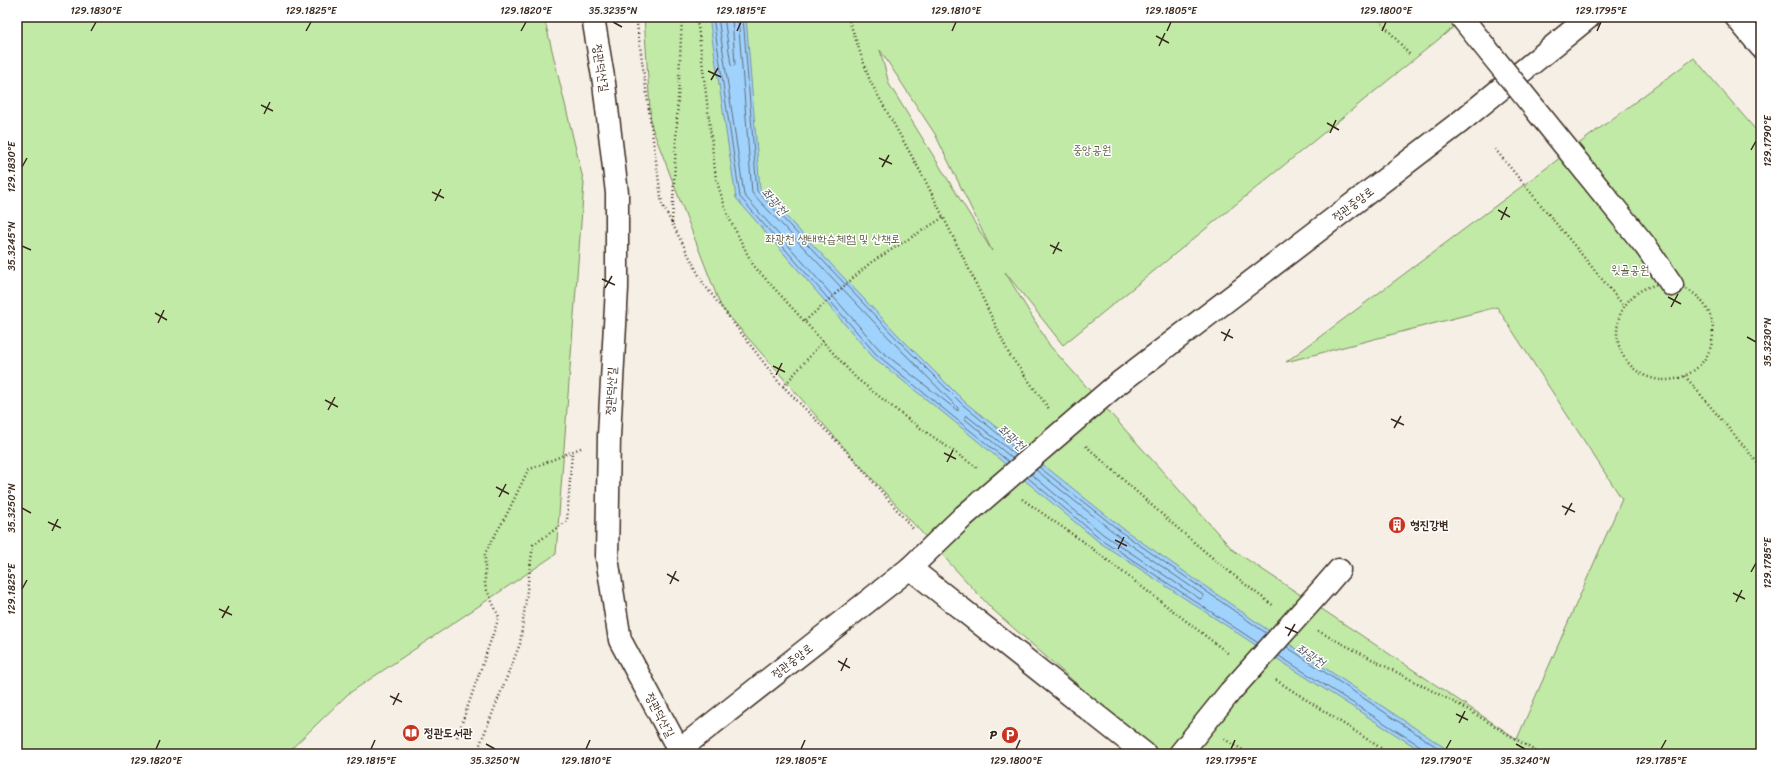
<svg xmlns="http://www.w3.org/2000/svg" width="1778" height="771" font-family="Sriracha,'Poor Story',sans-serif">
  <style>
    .green { fill: #c1eaa6; stroke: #7e8a62; fill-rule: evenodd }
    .water { fill: #9fd2fd; stroke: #778fa4 }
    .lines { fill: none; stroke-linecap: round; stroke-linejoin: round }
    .shore { stroke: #636d77; stroke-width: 1 }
    .minor-casing { stroke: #3b2a1e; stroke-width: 25 }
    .major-casing { stroke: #3b2a1e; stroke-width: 25 }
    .highway-casing { stroke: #3b2a1e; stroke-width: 25 }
    .path { stroke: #3b2a1e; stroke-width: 2.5; stroke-dasharray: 1 3; stroke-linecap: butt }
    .minor { stroke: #fff; stroke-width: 22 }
    .major { stroke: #fff; stroke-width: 22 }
    .highway { stroke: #fff; stroke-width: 22 }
    .minor-bridge-casing { stroke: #3b2a1e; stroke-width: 25; stroke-linecap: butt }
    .major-bridge-casing { stroke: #3b2a1e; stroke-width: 25; stroke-linecap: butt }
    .minor-bridge { stroke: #fff; stroke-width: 22 }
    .major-bridge { stroke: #fff; stroke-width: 22 }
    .ticks { fill: none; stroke: #3b2a1e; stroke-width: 1.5 }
    .labels { text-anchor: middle; stroke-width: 3; stroke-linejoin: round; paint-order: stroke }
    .street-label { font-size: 12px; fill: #3b2a1e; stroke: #fff }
    .park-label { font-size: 12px; fill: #5c5a40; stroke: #fff }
    .poi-label { font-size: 12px; font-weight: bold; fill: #3b2a1e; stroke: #fff; text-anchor: start }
    .water-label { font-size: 13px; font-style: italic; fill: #595c61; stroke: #fff }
    .neatline { fill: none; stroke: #3b2a1e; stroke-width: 1.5 }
    .ticks-label { font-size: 10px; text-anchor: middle; fill: #3b2a1e }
  </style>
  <rect width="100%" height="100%" fill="#f5efe6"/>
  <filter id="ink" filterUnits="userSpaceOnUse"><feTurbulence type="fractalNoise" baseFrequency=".025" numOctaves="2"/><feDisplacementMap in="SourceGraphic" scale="8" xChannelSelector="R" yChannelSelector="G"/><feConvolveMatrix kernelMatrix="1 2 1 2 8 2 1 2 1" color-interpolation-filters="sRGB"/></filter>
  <g filter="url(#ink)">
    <g class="green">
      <polygon points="17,17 544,17 584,183 556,554 348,694 286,754 17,754"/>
      <path d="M 644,17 L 1466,17 L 1063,345 L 1005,272 L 1050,346 L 1233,550 L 1517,739 L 1622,499 L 1497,307 L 1286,362 L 1694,58 L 1761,136 L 1761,754 L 1156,754 L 992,609 L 853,458 L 721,307 L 651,125 ZM 880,50 L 935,134 L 992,251 L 889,84 Z"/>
    </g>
    <polygon class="water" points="709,17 746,17 760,189 899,336 966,403 1126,531 1265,628 1454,754 1426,754 1254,644 1099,542 951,419 873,357 736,198"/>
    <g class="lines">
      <g class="shore">
        <polyline points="713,17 740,197 876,354 1009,462"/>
        <polyline points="718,17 744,195 880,350 958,411 958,408 893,342 752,193 738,17"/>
        <polyline points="724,17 731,65 733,67 735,64 732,17"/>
        <polyline points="743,17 757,191 897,339 963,405 1020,452"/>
        <polyline points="1012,458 965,419 965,416 967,416 1016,455"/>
        <polyline points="1039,467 1124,534 1266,633"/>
        <polyline points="1031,474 1104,535 1200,599 1203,598 1203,595 1121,538 1036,470"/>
        <polyline points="1027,477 1101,539 1258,643"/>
        <polyline points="1287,647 1447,754"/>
        <polyline points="1279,656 1425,749 1427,754"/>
      </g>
      <defs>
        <g id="minor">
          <polyline points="593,17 604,83 617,193 617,288 609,436 607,558 620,640 681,754"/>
          <polyline points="1736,17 1761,47"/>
          <polyline points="1647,248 1672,285"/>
          <polyline points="910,568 1145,754"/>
          <polyline points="1326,585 1339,570"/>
          <polyline points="1180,754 1230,692"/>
        </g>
        <g id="major">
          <polyline points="1115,386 1460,122 1589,17"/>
          <polyline points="679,750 910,568 964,516"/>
        </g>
        <polyline id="highway" points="674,754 679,750"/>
      </defs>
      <use href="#minor" class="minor-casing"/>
      <use href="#major" class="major-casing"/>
      <use href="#highway" class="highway-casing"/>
      <g class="path">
        <polyline points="636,17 662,204 703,283 777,380 853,458 914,530"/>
        <polyline points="694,17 698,26 716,179 728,216 753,265 856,378 909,420 979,469"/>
        <polyline points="848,17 870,81 925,180 968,267 1009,354 1050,410"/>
        <polyline points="1377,17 1410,55"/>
        <polyline points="1495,149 1624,306"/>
        <polyline points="672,223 682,17"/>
        <circle cx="1665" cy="332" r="48"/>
        <polyline points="805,321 870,263 944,217"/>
        <polyline points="1685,376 1761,467"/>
        <polyline points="783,387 823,341"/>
        <path d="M 1086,446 C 1147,501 1207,557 1274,606"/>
        <polyline points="1022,499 1085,543 1229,654"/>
        <polyline points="1318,631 1467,709 1540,754"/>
        <polyline points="1276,680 1390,754"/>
        <polyline points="457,737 499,617 485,586 485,553 507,514 528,470 583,447"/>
        <polyline points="1224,739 1250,754"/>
        <polyline points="477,752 520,644 533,545 567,521 572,452"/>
      </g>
      <use href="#minor" class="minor"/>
      <use href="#major" class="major"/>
      <use href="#highway" class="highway"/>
      <defs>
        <g id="minor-bridge">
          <polyline points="1461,17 1647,248"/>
          <polyline points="1230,692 1326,585"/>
        </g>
        <polyline id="major-bridge" points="964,516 1115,386"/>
      </defs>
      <use href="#minor-bridge" class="minor-bridge-casing"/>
      <use href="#major-bridge" class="major-bridge-casing"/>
      <use href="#minor-bridge" class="minor-bridge"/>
      <use href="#major-bridge" class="major-bridge"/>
    </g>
  </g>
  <path class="ticks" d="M 613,22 L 622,27M 91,31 L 96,22M 306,31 L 311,22M 521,31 L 526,22M 737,31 L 741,22M 952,31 L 956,22M 1167,31 L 1171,22M 1382,31 L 1386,22M 1597,31 L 1601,22M 1156,36 L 1169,43M 1159,46 L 1165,33M 708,71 L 721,77M 711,80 L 718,68M 261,105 L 273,111M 264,114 L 270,102M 1327,123 L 1339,130M 1330,133 L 1336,120M 1751,150 L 1756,141M 879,158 L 892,164M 22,167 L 27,158M 882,167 L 889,155M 432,192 L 444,198M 435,201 L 441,189M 1498,210 L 1510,217M 1501,220 L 1507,207M 1050,245 L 1062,251M 22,246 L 31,250M 1053,254 L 1059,242M 602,279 L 615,285M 605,288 L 612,276M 1668,297 L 1681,304M 1671,307 L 1678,294M 155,313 L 167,320M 158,323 L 164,310M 1221,332 L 1233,338M 1747,337 L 1756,342M 1224,341 L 1230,329M 773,366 L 785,372M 776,375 L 782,363M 325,400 L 338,407M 328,410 L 335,397M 1391,419 L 1404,425M 1394,428 L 1401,416M 944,453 L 956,459M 947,462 L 953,450M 496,487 L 509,494M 499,497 L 506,484M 1562,506 L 1575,512M 22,508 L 31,513M 1565,515 L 1572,503M 48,522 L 61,528M 52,531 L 58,519M 1115,540 L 1127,546M 1118,549 L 1124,537M 1751,572 L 1756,563M 667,574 L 679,581M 670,584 L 676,571M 22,589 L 27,580M 1733,593 L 1745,599M 1736,602 L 1742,590M 219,609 L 232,615M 222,618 L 229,606M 1285,627 L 1298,633M 1288,636 L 1295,624M 838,661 L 850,668M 841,671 L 847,658M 390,696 L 402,702M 393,705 L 399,693M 1456,714 L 1468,720M 1459,723 L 1465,711M 486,744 L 495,749M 1516,744 L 1525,749M 156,749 L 160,740M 371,749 L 375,740M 586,749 L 590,740M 801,749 L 805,740M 1016,749 L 1020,740M 1231,749 L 1235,740M 1446,749 L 1451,740M 1661,749 L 1666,740"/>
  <defs>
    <symbol id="building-disc" viewBox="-11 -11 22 22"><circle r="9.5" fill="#c8321e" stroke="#fff"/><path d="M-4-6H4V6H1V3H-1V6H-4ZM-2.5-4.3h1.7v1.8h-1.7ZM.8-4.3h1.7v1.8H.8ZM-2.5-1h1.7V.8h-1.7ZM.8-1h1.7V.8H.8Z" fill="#fff"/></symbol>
    <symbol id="library-disc" viewBox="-11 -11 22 22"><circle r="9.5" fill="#c8321e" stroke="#fff"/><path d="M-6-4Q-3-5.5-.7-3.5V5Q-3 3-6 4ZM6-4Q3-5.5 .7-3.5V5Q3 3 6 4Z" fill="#fff"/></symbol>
    <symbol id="parking-disc" viewBox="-11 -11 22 22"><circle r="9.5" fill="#c8321e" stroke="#fff"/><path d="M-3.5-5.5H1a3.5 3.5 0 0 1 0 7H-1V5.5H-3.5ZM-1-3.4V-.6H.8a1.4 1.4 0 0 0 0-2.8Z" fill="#fff"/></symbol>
  </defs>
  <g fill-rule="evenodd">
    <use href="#building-disc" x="1387" y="515" width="20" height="20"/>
    <use href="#library-disc" x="401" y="723" width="20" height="20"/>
    <use href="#parking-disc" x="1000" y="725" width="20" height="20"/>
  </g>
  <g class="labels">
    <g class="street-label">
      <text transform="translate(601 68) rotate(81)" y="4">정관덕산길</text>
      <text transform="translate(1353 204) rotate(-37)" y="4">정관중앙로</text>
      <text transform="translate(611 391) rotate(-87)" y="4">정관덕산길</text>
      <text transform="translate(792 661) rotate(-38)" y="4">정관중앙로</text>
      <text transform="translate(660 715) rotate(62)" y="4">정관덕산길</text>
    </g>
    <g class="park-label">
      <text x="1092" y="154">중앙공원</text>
      <text x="833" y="243">좌광천 생태학습체험 및 산책로</text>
      <text x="1630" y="274">윗골공원</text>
    </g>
    <g class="poi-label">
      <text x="1410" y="529">형진강변</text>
      <text x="424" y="737">정관도서관</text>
      <text x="997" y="739" text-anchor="end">P</text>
    </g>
    <g class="water-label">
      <text transform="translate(775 201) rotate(48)" y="5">좌광천</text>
      <text transform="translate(1012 437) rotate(41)" y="5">좌광천</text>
      <text transform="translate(1311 655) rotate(33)" y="5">좌광천</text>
    </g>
  </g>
  <rect width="1778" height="771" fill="none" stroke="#fff" stroke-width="44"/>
  <rect x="22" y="22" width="1734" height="727" class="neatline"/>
  <g class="ticks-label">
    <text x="96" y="14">129.1830°E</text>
    <text x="311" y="14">129.1825°E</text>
    <text x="526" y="14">129.1820°E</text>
    <text x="613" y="14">35.3235°N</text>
    <text x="741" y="14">129.1815°E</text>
    <text x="956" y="14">129.1810°E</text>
    <text x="1171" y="14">129.1805°E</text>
    <text x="1386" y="14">129.1800°E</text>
    <text x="1601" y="14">129.1795°E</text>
    <text transform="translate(1767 141) rotate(-90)" y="4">129.1790°E</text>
    <text transform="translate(11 167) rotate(-90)" y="4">129.1830°E</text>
    <text transform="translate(11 246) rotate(-90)" y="4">35.3245°N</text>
    <text transform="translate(1767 342) rotate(-90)" y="4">35.3230°N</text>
    <text transform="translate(11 508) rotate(-90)" y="4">35.3250°N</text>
    <text transform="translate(1767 563) rotate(-90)" y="4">129.1785°E</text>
    <text transform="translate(11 589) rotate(-90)" y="4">129.1825°E</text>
    <text x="156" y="764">129.1820°E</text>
    <text x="371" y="764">129.1815°E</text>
    <text x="495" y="764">35.3250°N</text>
    <text x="586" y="764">129.1810°E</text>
    <text x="801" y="764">129.1805°E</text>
    <text x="1016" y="764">129.1800°E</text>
    <text x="1231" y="764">129.1795°E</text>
    <text x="1446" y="764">129.1790°E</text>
    <text x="1525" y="764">35.3240°N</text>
    <text x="1661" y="764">129.1785°E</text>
  </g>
</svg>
